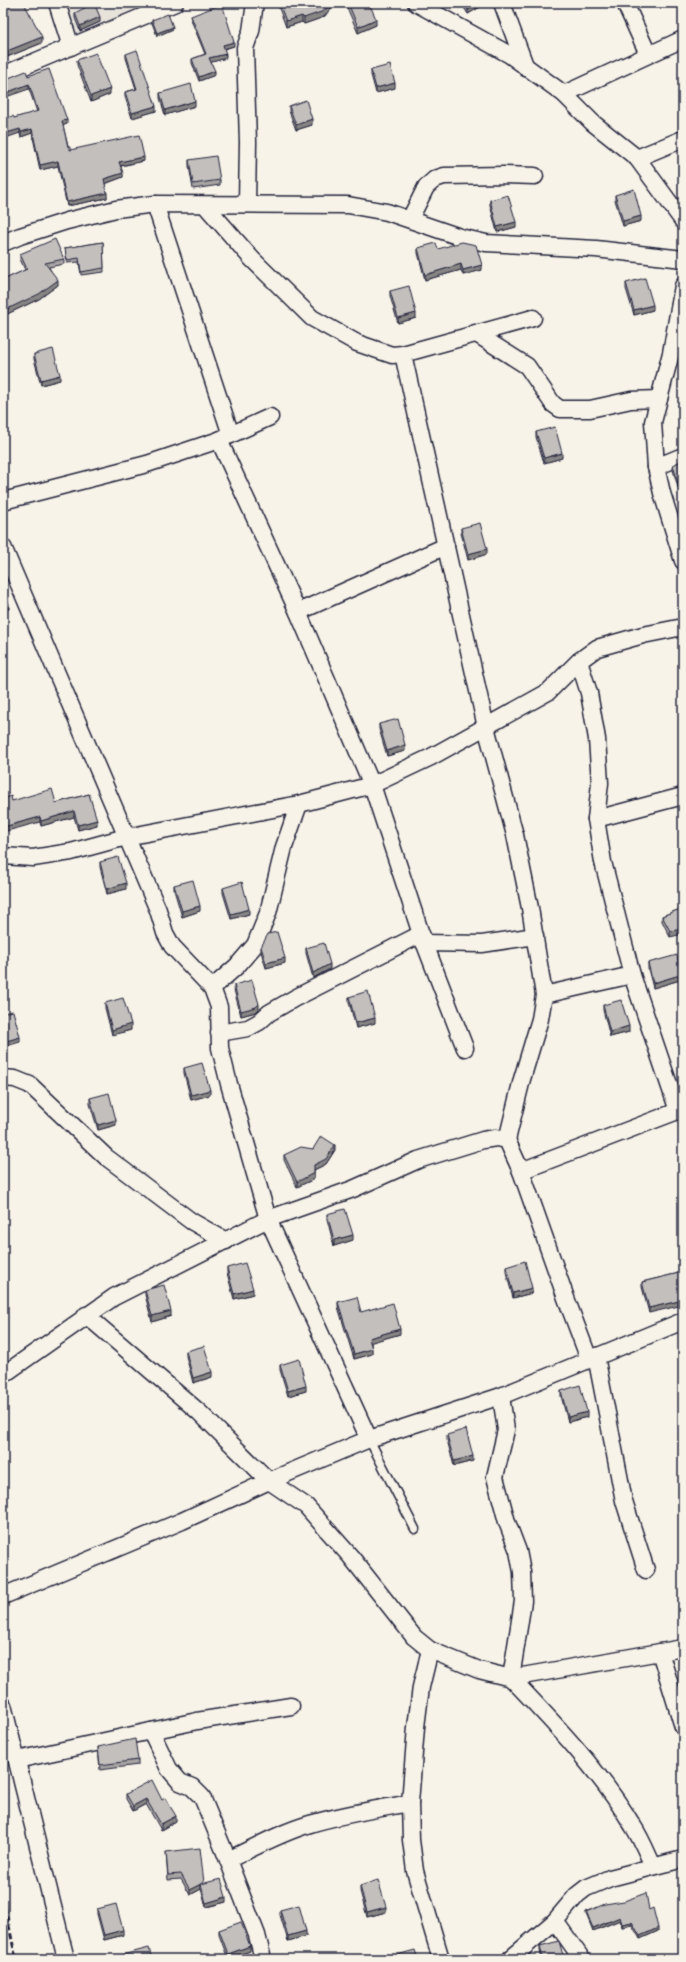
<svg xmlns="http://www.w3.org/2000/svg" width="686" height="1962" font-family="'Patrick Hand',sans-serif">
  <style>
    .built { fill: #e7e3db }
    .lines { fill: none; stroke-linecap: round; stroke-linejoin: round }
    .lane-casing { stroke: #22223b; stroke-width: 11 }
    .street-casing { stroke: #22223b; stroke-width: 19 }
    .lane { stroke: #f7f3e8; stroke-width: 8 }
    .street { stroke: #f7f3e8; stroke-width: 16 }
    .rail { stroke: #22223b; stroke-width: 3; stroke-dasharray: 6 3; stroke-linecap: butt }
    .wall { fill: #a7a4a3; stroke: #22223b }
    .shaded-wall { fill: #888684; stroke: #22223b }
    .building { fill: #c2bfbd; stroke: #22223b }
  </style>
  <rect width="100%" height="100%" fill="#f7f3e8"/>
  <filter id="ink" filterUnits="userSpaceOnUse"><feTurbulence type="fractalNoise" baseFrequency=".025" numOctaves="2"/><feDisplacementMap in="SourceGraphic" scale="8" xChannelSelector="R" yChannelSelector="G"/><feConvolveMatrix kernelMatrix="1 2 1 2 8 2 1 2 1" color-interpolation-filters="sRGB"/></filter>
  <g filter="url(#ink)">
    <polygon class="built" points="66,3 148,3 77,35"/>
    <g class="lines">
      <defs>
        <polyline id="lane" points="369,1439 415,1529"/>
        <g id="street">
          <polyline points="57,3 71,47"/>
          <polyline points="416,3 510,55 564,94 593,123 637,158 683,221"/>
          <polyline points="502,3 526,68"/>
          <polyline points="625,3 648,54"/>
          <polyline points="3,75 175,3"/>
          <polyline points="564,94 683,39"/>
          <polyline points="637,158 683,139"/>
          <polyline points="155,204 231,435"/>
          <polyline points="247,204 248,142 245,48 251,31 255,3"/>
          <polyline points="205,205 252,259 312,318 357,343 392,355 403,354 533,318"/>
          <polyline points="410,219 426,187 435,179 444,176 504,175 535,176"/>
          <polyline points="3,243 20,236 67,221 116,209 155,204 348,205 387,212 460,237 486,243 596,249 683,259"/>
          <polyline points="683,286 671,353 653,422 656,467 662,493 683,561"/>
          <polyline points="475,333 527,366 553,404 560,409 590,409 631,400 659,399"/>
          <polyline points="403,354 486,727 515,835 530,908 544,995 540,1019 522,1079 507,1140"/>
          <polyline points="219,440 298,612 372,785 421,934 465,1048"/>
          <polyline points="656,467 683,456"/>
          <polyline points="3,501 147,464 219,440 270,417"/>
          <polyline points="3,547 158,910 165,933 172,946 212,988 219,1007 220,1048 229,1084 268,1219 369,1439"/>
          <polyline points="298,612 446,546"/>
          <polyline points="579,661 589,693 597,739 600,783 596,819 603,862 632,975 678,1111"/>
          <polyline points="596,819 683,796"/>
          <polyline points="3,856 33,858 71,852 126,837 299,804 372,785 431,757 548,692 579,661 597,648 643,635 683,627"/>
          <polyline points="424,943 482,944 535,936"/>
          <polyline points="212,988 237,966 255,945 268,913 284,847 299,804"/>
          <polyline points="544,995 632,975"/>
          <polyline points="219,1033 248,1028 259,1022 269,1013 295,998 421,934"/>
          <polyline points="3,1078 15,1079 30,1085 106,1157 191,1221 226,1241"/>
          <polyline points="521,1171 566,1298 589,1359"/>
          <polyline points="86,1315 199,1412 269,1481 306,1506 351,1557 414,1637 430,1650 479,1670 511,1678 683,1648"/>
          <polyline points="596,1356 624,1501 646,1570"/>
          <polyline points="3,1375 114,1297 268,1219 353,1189 418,1160 483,1140 496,1138 507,1140 521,1171 683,1109"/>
          <polyline points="501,1396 506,1430 495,1477 507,1522 518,1551 522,1572 523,1601 511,1678"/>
          <polyline points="3,1596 182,1521 269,1481 369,1439 501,1396 683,1321"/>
          <polyline points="430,1650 421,1687 416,1727 410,1803 411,1840 415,1871 441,1959"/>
          <polyline points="660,1652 683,1727"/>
          <path d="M 511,1678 C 555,1724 600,1771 633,1826 C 641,1838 647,1853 653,1866"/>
          <polyline points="3,1705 66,1959"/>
          <polyline points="151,1731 169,1769 180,1782 192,1787 202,1797 228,1860 257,1935 263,1959"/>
          <polyline points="17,1760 197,1721 291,1706"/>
          <path d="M 228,1860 C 255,1847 282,1832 310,1824 C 343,1814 377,1809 410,1803"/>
          <polyline points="555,1921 582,1959"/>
          <polyline points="510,1959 555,1921 577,1895 586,1888 610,1878 683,1859"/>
        </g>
      </defs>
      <use href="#lane" class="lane-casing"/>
      <use href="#street" class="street-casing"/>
      <use href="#lane" class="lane"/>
      <use href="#street" class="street"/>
      <polyline class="rail" points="3,1898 16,1959"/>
    </g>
    <g class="wall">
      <polygon points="3,3 42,43 7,57 4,49 3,49"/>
      <polygon points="277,3 335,3 324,17 304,24 302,22 286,27"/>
      <polygon points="345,3 369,3 376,25 358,33"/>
      <polygon points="461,3 487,3 468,14"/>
      <polygon points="75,13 100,22 80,31 75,18"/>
      <polygon points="191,16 234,46 224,49 226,58 211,62 215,75 199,81 192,63 192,59 205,54 191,20"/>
      <polygon points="152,20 173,29 157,36 152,23"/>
      <polygon points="126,54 156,111 132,118 125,97 125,92 136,89 126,58"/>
      <polygon points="77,60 110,94 91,102 77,65"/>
      <polygon points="371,70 395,88 376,93 371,75"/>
      <polygon points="28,76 67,124 63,125 68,147 70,150 144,161 121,166 123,177 105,184 107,198 67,206 58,166 40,170 32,133 21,137 14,118 37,112 29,89 6,79"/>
      <polygon points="160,93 195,106 165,115 160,98"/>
      <polygon points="289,106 312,125 296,130 289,111"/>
      <polygon points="189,160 220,180 220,185 193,189 189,166"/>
      <polygon points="615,195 641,221 623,226 615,200"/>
      <polygon points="490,200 516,227 497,232 490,205"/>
      <polygon points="103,242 104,272 81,275 79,262 67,263 65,248"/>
      <polygon points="418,248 438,249 482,270 463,275 461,270 425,280 418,253"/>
      <polygon points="20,254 64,259 64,264 49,267 58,285 39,299 3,316 3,280 25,270 20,259"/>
      <polygon points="626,283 653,310 634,315 626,289"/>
      <polygon points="390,291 416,318 398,323 390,296"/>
      <polygon points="34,354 60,380 41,385 34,359"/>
      <polygon points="536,432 562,458 544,463 536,437"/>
      <polygon points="683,460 683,490 679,491 673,470 673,465"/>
      <polygon points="461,528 487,554 468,560 461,533"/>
      <polygon points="379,724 405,751 387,756 379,729"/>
      <polygon points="89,794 97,825 78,830 74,817 41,826 40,822 12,801 56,803"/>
      <polygon points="100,862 126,889 107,894 100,867"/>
      <polygon points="174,885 200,911 182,917 174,890"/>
      <polygon points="223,888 249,914 231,919 223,893"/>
      <polygon points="683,908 670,937 662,921 662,916"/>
      <polygon points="261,947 285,963 266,968 261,952"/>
      <polygon points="306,948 330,969 313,978 306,953"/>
      <polygon points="648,963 680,980 653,988 648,969"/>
      <polygon points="234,985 259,1009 256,1012 241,1016 234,990"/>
      <polygon points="349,997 375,1023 356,1028 349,1002"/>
      <polygon points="105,1003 131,1030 112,1035 105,1008"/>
      <polygon points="603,1005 629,1032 610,1037 603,1010"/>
      <polygon points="184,1068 210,1095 191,1100 184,1073"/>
      <polygon points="90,1098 116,1125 98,1130 90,1104"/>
      <polygon points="313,1149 335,1150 326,1164 314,1170 314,1179 297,1187 284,1160 284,1155"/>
      <polygon points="327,1214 353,1240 334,1246 327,1219"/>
      <polygon points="506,1267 532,1293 513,1298 506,1272"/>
      <polygon points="227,1268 253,1294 234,1299 227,1273"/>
      <polygon points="683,1272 649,1313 642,1287 642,1282"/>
      <polygon points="145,1290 171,1316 152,1322 145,1295"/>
      <polygon points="338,1302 361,1312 400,1334 371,1342 372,1354 354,1359 338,1307"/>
      <polygon points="186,1351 212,1377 193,1383 186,1356"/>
      <polygon points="280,1365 306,1391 288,1396 280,1370"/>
      <polygon points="561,1391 587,1417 568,1422 561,1396"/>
      <polygon points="447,1435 473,1461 454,1466 447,1440"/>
      <polygon points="98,1747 138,1760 138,1765 100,1770"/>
      <polygon points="126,1794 162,1800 176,1821 161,1830 146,1804 133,1811 126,1799"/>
      <polygon points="166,1852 204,1884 226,1902 206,1907 201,1889 190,1895 181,1879 168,1880"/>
      <polygon points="360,1886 386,1912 367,1917 360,1891"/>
      <polygon points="97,1909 123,1935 104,1940 97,1914"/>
      <polygon points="280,1910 306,1936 288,1941 280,1915"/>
      <polygon points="649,1910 658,1931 640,1939 632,1925 622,1927 620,1920 593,1931 586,1914 586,1912"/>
      <polygon points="219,1930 250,1951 228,1959 219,1935"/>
      <polygon points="540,1946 564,1959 542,1959 540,1951"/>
    </g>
    <g class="shaded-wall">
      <polygon points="330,3 335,3 324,17 304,24 304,18"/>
      <polygon points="480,3 487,3 468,14 468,10"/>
      <polygon points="302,16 302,22 286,27 286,21"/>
      <polygon points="100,17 100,22 80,31 80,26"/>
      <polygon points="376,19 376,25 358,33 358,27"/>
      <polygon points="173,27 173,29 157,36 157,33"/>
      <polygon points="42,37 42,43 7,57 7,51"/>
      <polygon points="234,42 234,46 223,49 223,45"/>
      <polygon points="226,54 226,58 209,63 209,58"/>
      <polygon points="215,71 215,75 199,81 199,77"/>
      <polygon points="395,83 395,88 376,93 376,88"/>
      <polygon points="29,84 29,89 3,98 3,94"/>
      <polygon points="110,89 110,94 91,102 91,96"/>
      <polygon points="195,101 195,106 165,115 165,110"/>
      <polygon points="156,106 156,111 132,118 132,113"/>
      <polygon points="312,119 312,125 296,130 296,125"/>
      <polygon points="67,120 67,124 62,126 62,121"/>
      <polygon points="20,129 20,133 3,139 3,134"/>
      <polygon points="32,129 32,133 21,137 21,132"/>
      <polygon points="144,157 144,161 119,166 119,162"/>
      <polygon points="58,161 58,166 40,170 40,165"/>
      <polygon points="123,173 123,177 104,184 104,179"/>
      <polygon points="107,193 107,198 67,206 67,202"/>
      <polygon points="641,216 641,221 623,226 623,221"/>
      <polygon points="516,222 516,227 497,232 497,227"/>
      <polygon points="461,264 461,270 425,280 425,275"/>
      <polygon points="482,265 482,270 463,275 463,270"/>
      <polygon points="58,280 58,285 39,299 3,316 3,311"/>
      <polygon points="653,305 653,310 634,315 634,310"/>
      <polygon points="416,313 416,318 398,323 398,318"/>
      <polygon points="60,375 60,380 41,385 41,380"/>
      <polygon points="562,453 562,458 544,463 544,458"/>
      <polygon points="683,485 683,490 679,491 679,486"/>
      <polygon points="487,549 487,554 468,560 468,554"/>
      <polygon points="9,604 9,609 3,611 3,606"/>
      <polygon points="405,745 405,751 387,756 387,751"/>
      <polygon points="74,811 74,817 41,826 41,821"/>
      <polygon points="40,817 40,822 3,832 3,827"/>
      <polygon points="97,820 97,825 78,830 78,825"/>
      <polygon points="126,883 126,889 107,894 107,889"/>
      <polygon points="200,906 200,911 182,917 182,911"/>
      <polygon points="249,909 249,914 231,919 231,914"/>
      <polygon points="683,929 683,934 670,937 670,931"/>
      <polygon points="285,958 285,963 266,968 266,963"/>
      <polygon points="330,964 330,969 313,978 313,973"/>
      <polygon points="680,975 680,980 653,988 653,983"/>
      <polygon points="259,1004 259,1009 256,1012 241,1016 241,1011"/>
      <polygon points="375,1018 375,1023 356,1028 356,1023"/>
      <polygon points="131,1024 131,1030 112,1035 112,1030"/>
      <polygon points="629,1026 629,1032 610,1037 610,1032"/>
      <polygon points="20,1037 20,1042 3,1047 3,1042"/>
      <polygon points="210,1090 210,1095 191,1100 191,1095"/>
      <polygon points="116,1120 116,1125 98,1130 98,1125"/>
      <polygon points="335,1145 335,1150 326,1164 314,1170 314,1179 297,1187 297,1182"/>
      <polygon points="353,1235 353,1240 334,1246 334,1240"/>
      <polygon points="532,1288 532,1293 513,1298 513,1293"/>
      <polygon points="253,1289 253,1294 234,1299 234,1294"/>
      <polygon points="683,1300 683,1305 649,1313 649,1308"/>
      <polygon points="171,1311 171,1316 152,1322 152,1316"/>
      <polygon points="400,1329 400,1334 369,1343 369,1338"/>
      <polygon points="372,1349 372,1354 354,1359 354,1354"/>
      <polygon points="212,1372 212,1377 193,1383 193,1378"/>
      <polygon points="306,1386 306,1391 288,1396 288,1391"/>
      <polygon points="587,1412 587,1417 568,1422 568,1417"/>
      <polygon points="473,1456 473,1461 454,1466 454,1461"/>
      <polygon points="146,1799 146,1804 133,1811 133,1806"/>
      <polygon points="176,1816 176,1821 161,1830 161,1824"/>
      <polygon points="204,1883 204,1887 201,1884 201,1889 190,1895 190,1890"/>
      <polygon points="226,1897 226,1902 206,1907 206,1903"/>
      <polygon points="386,1907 386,1912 367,1917 367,1912"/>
      <polygon points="620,1917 620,1920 593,1931 593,1928"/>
      <polygon points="632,1922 632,1925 622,1927 622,1924"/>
      <polygon points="658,1928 658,1931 640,1939 640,1936"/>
      <polygon points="123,1930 123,1935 104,1940 104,1935"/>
      <polygon points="306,1931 306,1936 288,1941 288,1936"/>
      <polygon points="250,1946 250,1951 228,1959 228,1954"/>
    </g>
    <g class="building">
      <polygon points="3,3 24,3 42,37 7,51 4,43 3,43"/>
      <polygon points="94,3 100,17 80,26 75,13"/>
      <polygon points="279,3 330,3 324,11 304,18 302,16 286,21"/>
      <polygon points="348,3 369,3 376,19 358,27"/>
      <polygon points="464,3 480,3 468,10"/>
      <polygon points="222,4 234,42 223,45 226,54 209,58 215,71 199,77 192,59 206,54 191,16"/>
      <polygon points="168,14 173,27 157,33 152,20"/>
      <polygon points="137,50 156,106 132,113 125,92 137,89 126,54"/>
      <polygon points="96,53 110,89 91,96 77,60"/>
      <polygon points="390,65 395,83 376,88 371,70"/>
      <polygon points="49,69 67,120 62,121 68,147 70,147 70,150 139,135 144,157 119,162 123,173 104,179 107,193 67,202 58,161 40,165 32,129 21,132 20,129 3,134 3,119 13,116 14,118 38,111 29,84 3,94 3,79 6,79 26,71 28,76"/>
      <polygon points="191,84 195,101 165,110 160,93"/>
      <polygon points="306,100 312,119 296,125 289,106"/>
      <polygon points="216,156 220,180 193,184 189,160"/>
      <polygon points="634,189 641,216 623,221 615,195"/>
      <polygon points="508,195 516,222 497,227 490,200"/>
      <polygon points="55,239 64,259 45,263 58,280 39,294 3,311 3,280 27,269 20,254"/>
      <polygon points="103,242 104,268 81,272 79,258 67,260 65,248"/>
      <polygon points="462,242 476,245 482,265 463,270 461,264 425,275 418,248 436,243 438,249"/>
      <polygon points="645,278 653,305 634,310 626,283"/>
      <polygon points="409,286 416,313 398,318 390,291"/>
      <polygon points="53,349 60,375 41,380 34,354"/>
      <polygon points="555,427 562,453 544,458 536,432"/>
      <polygon points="683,460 683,485 679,486 673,465"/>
      <polygon points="480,523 487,549 468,554 461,528"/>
      <polygon points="3,583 9,604 3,606"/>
      <polygon points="398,719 405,745 387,751 379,724"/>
      <polygon points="52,789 56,803 89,794 97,820 78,825 74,811 41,821 40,817 3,827 3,799 11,796 12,801"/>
      <polygon points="118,857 126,883 107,889 100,862"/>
      <polygon points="193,880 200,906 182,911 174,885"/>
      <polygon points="242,882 249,909 231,914 223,888"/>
      <polygon points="683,908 683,929 670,931 662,916"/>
      <polygon points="277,932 285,958 266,963 261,947 268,934"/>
      <polygon points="324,943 330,964 313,973 306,948"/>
      <polygon points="677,955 680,975 653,983 648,963"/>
      <polygon points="252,980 259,1004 256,1007 241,1011 234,985"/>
      <polygon points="368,991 375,1018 356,1023 349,997"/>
      <polygon points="123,998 131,1024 112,1030 105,1003"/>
      <polygon points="621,1000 629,1026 610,1032 603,1005"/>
      <polygon points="13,1011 20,1037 3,1042 3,1013"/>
      <polygon points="202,1063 210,1090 191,1095 184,1068"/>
      <polygon points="109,1093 116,1120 98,1125 90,1098"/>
      <polygon points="321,1136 335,1145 326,1159 314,1165 314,1173 297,1182 284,1155 301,1147 313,1149"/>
      <polygon points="345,1209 353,1235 334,1240 327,1214"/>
      <polygon points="525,1261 532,1288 513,1293 506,1267"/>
      <polygon points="245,1263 253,1289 234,1294 227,1268"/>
      <polygon points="683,1272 683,1300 649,1308 642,1282"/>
      <polygon points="164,1285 171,1311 152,1316 145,1290"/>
      <polygon points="357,1297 361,1312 393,1303 400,1329 369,1338 372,1349 354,1354 338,1302"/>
      <polygon points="204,1346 212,1372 193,1378 186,1351"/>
      <polygon points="299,1359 306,1386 288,1391 280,1365"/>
      <polygon points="580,1385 587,1412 568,1417 561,1391"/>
      <polygon points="466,1429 473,1456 454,1461 447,1435"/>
      <polygon points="135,1739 138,1760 100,1765 98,1747"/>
      <polygon points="152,1780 162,1800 165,1798 176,1816 161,1824 146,1799 133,1806 126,1794"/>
      <polygon points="200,1848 204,1883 190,1890 181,1874 168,1875 166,1852"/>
      <polygon points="221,1879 226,1897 206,1903 201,1884"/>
      <polygon points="378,1880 386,1907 367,1912 360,1886"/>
      <polygon points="646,1893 649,1910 653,1908 658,1928 640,1936 632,1922 622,1924 620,1917 593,1928 586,1912 605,1904 624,1901"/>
      <polygon points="116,1904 123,1930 104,1935 97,1909"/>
      <polygon points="299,1905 306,1931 288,1936 280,1910"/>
      <polygon points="241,1922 250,1946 228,1954 219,1930"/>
      <polygon points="559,1941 564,1959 543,1959 540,1946"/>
      <polygon points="149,1948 152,1959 123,1959 122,1955"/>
      <polygon points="415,1950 418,1959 398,1959 397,1955"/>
    </g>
  </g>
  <rect width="686" height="1962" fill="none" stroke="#f7f3e8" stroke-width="16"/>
  <rect x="8" y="8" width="670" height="1946" fill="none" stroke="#22223b" stroke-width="1.5" filter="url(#ink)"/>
</svg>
